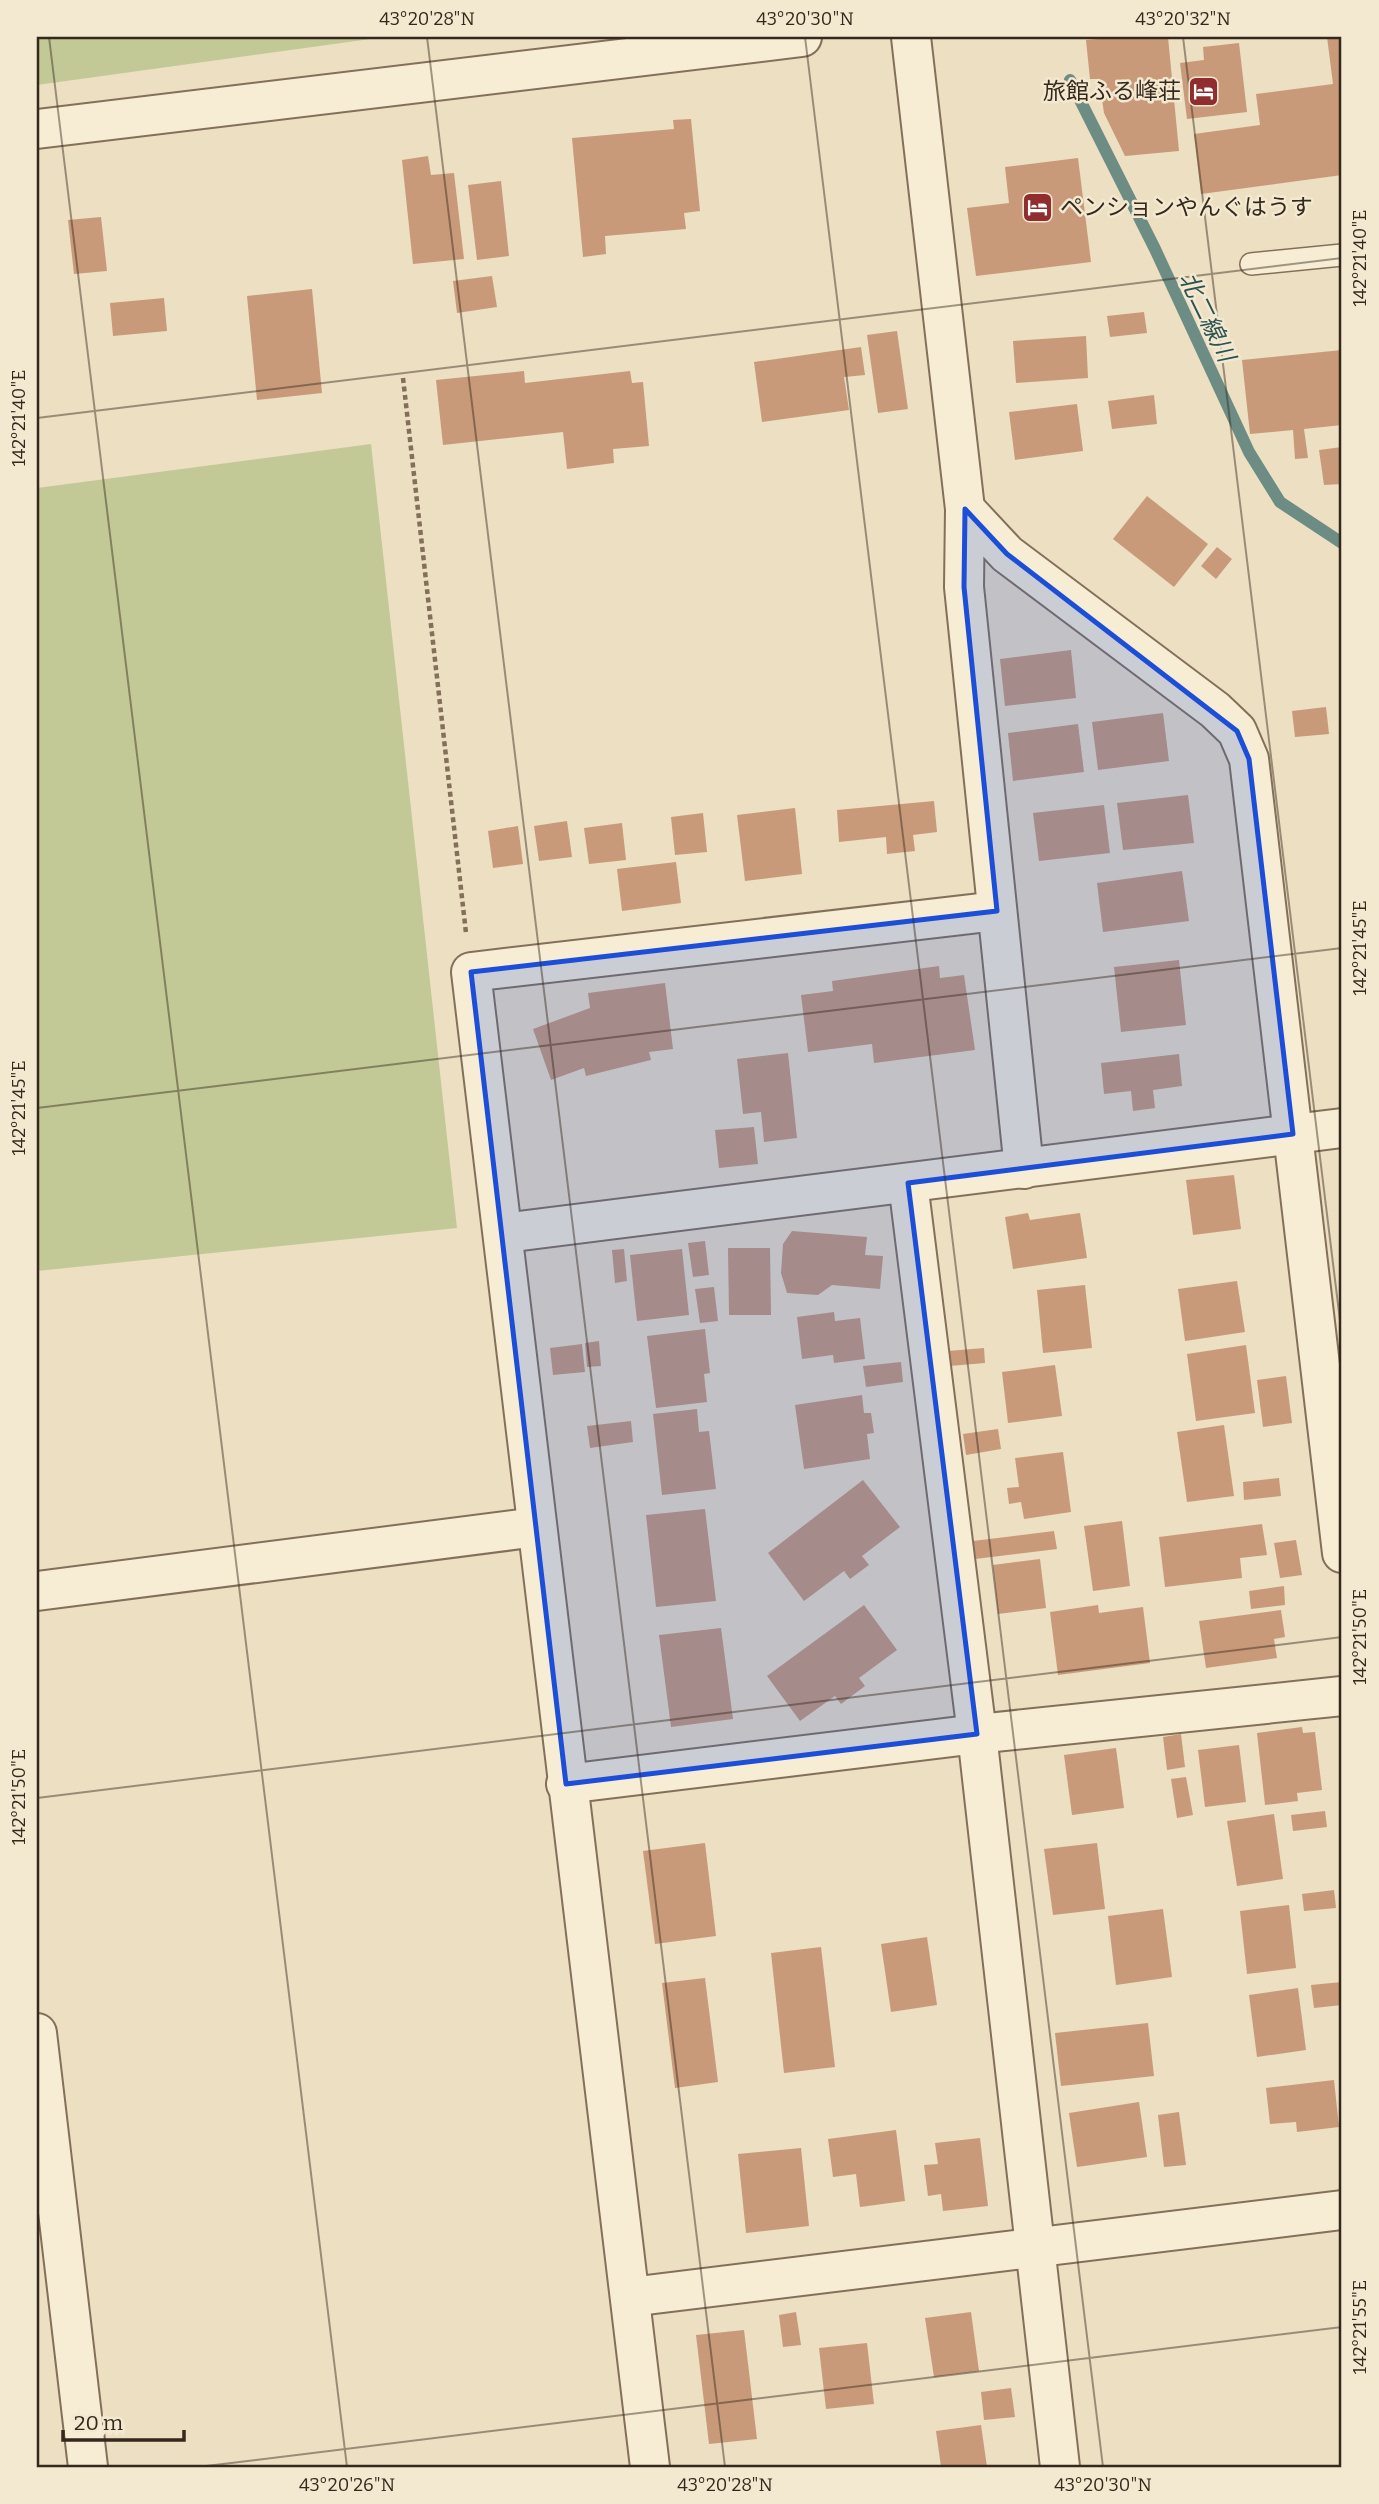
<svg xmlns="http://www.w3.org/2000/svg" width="1379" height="2504" font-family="Bitter,'Noto Sans JP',serif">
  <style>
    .green { fill: #c3c996 }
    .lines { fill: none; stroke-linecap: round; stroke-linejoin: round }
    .stream { stroke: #6c8c84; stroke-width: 12 }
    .building { fill: #c89a79 }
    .service-casing { stroke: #84705a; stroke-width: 24 }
    .minor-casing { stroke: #84705a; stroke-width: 42 }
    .tertiary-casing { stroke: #84705a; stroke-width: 42 }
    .path { stroke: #84705a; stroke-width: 4.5; stroke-dasharray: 5 3.5; stroke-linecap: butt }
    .service { stroke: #f7edd4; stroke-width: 21 }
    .minor { stroke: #f7edd4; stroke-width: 38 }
    .tertiary { stroke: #f7edd4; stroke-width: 38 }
    .marked { fill: #1d4ed8; fill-opacity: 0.2; stroke: #1d4ed8; stroke-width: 5; stroke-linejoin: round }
    .ticks { fill: none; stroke: #35291d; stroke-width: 2; stroke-opacity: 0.45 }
    .labels { text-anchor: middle; stroke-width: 5; stroke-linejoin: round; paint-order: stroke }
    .poi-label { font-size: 23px; fill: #35291d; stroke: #f3e9d1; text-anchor: end }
    .water-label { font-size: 24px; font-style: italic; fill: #2d5451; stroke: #f3e9d1 }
    .neatline { fill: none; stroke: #35291d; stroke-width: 2.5 }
    .ticks-label { font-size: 18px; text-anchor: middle; fill: #35291d }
  </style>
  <rect width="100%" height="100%" fill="#ecdfc2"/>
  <g class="green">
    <polygon points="37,37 385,37 37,85"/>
    <polygon points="371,444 457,1228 37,1271 37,488"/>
  </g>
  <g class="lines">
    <polyline class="stream" points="1070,80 1155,249 1249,452 1280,502 1342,543"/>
  </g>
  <g class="building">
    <polygon points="1123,37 1168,37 1179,151 1125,156 1104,113 1099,79 1090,79 1086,40"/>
    <polygon points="1327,37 1342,37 1342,175 1201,194 1194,134 1260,125 1256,94 1333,84"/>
    <polygon points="1239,43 1247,112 1187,119 1180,63 1204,60 1203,47"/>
    <polygon points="691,119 700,211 684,213 686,229 605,236 606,254 583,257 572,138 674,129 673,120"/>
    <polygon points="428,156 431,175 454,173 464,259 413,264 402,160"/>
    <polygon points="1078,158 1091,262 976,276 967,208 1009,203 1005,167"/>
    <polygon points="501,181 509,256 477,260 468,185"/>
    <polygon points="101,217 107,271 74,274 68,220"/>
    <polygon points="492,276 497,307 457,313 453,281"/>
    <polygon points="312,289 322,393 257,400 247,296"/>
    <polygon points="164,298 167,331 113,336 110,303"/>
    <polygon points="1144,312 1147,333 1110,337 1107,316"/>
    <polygon points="897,331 908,409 878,413 867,335"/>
    <polygon points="1086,336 1088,378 1016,383 1013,341"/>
    <polygon points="861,347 865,375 844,377 849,410 762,422 754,362"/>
    <polygon points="1342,350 1342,425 1304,429 1308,458 1295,459 1293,430 1250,434 1242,360"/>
    <polygon points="524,371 525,383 630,371 632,383 643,382 649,446 613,449 614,463 567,469 563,432 443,445 436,380"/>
    <polygon points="1154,395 1157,424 1112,429 1108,401"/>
    <polygon points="1077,404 1083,451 1015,460 1009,412"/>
    <polygon points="1342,447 1342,484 1324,485 1319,450"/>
    <polygon points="1147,496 1208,544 1174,587 1113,539"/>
    <polygon points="1217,547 1232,559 1216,579 1201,566"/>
    <polygon points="1071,650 1076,698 1005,706 1000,659"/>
    <polygon points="1326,707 1329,734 1295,737 1292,711"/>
    <polygon points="1163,713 1169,761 1098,770 1092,722"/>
    <polygon points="1078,724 1084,772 1013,781 1008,733"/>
    <polygon points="1188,795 1194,843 1123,850 1117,803"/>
    <polygon points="934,801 937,832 913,835 915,851 887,854 886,837 839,842 837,810"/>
    <polygon points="1104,805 1110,853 1039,861 1033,813"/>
    <polygon points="795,808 802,874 745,881 737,815"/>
    <polygon points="703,813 707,852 675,855 671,817"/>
    <polygon points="567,821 572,857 539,861 534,826"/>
    <polygon points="622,823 626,860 589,864 584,828"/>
    <polygon points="518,826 523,864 493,868 488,831"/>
    <polygon points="676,862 681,903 622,911 617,869"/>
    <polygon points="1182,871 1189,921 1103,932 1097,883"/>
    <polygon points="1179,960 1186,1025 1121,1032 1114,967"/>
    <polygon points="939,966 940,978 964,975 975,1050 874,1063 872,1044 808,1052 801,995 833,991 832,981"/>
    <polygon points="665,983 673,1049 649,1052 651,1060 586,1076 584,1068 551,1080 533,1029 590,1008 588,993"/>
    <polygon points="788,1053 797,1138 764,1142 761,1112 743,1114 737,1059"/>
    <polygon points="1179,1054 1182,1086 1153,1090 1155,1108 1133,1111 1131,1091 1104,1094 1101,1063"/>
    <polygon points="754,1127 758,1164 719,1168 715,1130"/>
    <polygon points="1234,1175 1241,1229 1193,1235 1186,1180"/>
    <polygon points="1028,1213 1030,1220 1080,1213 1087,1258 1013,1269 1005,1217"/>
    <polygon points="792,1231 867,1237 865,1255 883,1256 880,1289 832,1285 818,1295 787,1293 781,1273 783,1244"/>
    <polygon points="705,1241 709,1275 693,1277 688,1243"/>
    <polygon points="728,1248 770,1248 771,1315 729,1315"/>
    <polygon points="624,1249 627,1281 615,1283 612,1250"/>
    <polygon points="682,1249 689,1315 637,1321 630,1255"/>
    <polygon points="1237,1281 1245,1332 1185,1341 1178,1289"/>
    <polygon points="1085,1285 1092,1348 1043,1353 1037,1290"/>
    <polygon points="714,1287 718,1321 700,1323 695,1289"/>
    <polygon points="834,1312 835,1321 860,1318 865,1359 834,1363 833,1355 802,1359 797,1317"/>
    <polygon points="705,1329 710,1373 704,1374 707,1402 656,1408 647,1336"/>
    <polygon points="599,1341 601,1366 587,1367 585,1343"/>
    <polygon points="582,1344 585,1372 553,1375 550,1348"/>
    <polygon points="1246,1345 1255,1413 1196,1421 1187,1354"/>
    <polygon points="984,1348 985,1363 949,1366 948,1351"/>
    <polygon points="901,1362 903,1382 866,1387 863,1366"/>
    <polygon points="1055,1365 1062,1416 1008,1423 1002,1372"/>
    <polygon points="1286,1376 1292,1423 1263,1427 1257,1380"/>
    <polygon points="862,1395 864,1413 871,1413 874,1433 867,1434 870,1459 804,1469 795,1405"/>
    <polygon points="697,1409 699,1432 709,1431 716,1489 662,1495 653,1414"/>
    <polygon points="631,1421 633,1442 590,1448 587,1426"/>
    <polygon points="1224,1425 1234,1496 1187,1502 1177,1432"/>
    <polygon points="998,1429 1001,1449 966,1455 963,1434"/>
    <polygon points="1063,1452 1071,1512 1024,1519 1021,1502 1009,1504 1007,1488 1019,1487 1015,1458"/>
    <polygon points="1279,1478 1281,1496 1244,1500 1243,1482"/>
    <polygon points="863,1480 900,1527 862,1556 869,1565 850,1579 844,1571 804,1601 768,1553"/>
    <polygon points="705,1509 716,1601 656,1607 646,1515"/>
    <polygon points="1122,1521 1130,1586 1093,1591 1084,1526"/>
    <polygon points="1262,1524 1267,1555 1240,1558 1242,1578 1165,1587 1159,1537"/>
    <polygon points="1054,1531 1057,1549 975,1559 973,1541"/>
    <polygon points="1296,1540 1302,1575 1280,1578 1274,1543"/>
    <polygon points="1040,1559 1046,1608 998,1614 993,1565"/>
    <polygon points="1284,1586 1285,1605 1251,1609 1249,1591"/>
    <polygon points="864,1605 897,1650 859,1678 865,1686 841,1704 835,1696 800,1721 767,1676"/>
    <polygon points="1098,1605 1099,1613 1143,1607 1150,1663 1058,1675 1050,1612"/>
    <polygon points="1281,1610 1285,1637 1274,1639 1277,1658 1206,1668 1199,1621"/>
    <polygon points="721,1628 733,1719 671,1727 659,1635"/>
    <polygon points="1302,1727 1303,1733 1315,1732 1322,1790 1297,1793 1298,1801 1265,1805 1257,1733"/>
    <polygon points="1181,1734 1185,1767 1167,1770 1163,1737"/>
    <polygon points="1239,1745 1246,1802 1205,1807 1198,1750"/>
    <polygon points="1116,1748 1124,1808 1072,1815 1064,1755"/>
    <polygon points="1186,1777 1193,1815 1177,1818 1171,1779"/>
    <polygon points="1325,1811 1327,1827 1293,1831 1291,1815"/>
    <polygon points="1274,1814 1283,1879 1237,1886 1227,1821"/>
    <polygon points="705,1843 716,1936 655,1944 643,1851"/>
    <polygon points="1097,1843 1105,1909 1053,1915 1044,1849"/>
    <polygon points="1334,1890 1336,1908 1304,1911 1302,1894"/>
    <polygon points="1289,1905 1296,1968 1247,1974 1240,1911"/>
    <polygon points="1163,1909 1172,1977 1116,1985 1108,1916"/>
    <polygon points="927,1937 937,2005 891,2012 881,1944"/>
    <polygon points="821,1947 835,2067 784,2073 771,1953"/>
    <polygon points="705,1978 718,2082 675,2088 662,1983"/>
    <polygon points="1342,1982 1342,2005 1314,2008 1311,1985"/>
    <polygon points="1298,1988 1306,2050 1257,2057 1249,1995"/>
    <polygon points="1148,2023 1154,2076 1061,2086 1055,2033"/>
    <polygon points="1334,2080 1339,2127 1297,2132 1296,2122 1270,2124 1266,2088"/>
    <polygon points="1139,2102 1147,2157 1077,2167 1069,2113"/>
    <polygon points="1179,2112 1186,2165 1164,2167 1158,2115"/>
    <polygon points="896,2130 905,2201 860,2207 856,2174 833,2177 828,2139"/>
    <polygon points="980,2138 988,2206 943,2211 941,2194 928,2196 924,2165 938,2164 935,2143"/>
    <polygon points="801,2148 809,2226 746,2233 738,2154"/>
    <polygon points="796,2312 801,2345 783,2347 779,2315"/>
    <polygon points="971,2312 979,2371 934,2377 925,2318"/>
    <polygon points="744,2330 757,2439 709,2444 696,2335"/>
    <polygon points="867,2343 874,2404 826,2409 819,2348"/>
    <polygon points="1011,2388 1015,2417 984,2420 981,2392"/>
    <polygon points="981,2425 987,2467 941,2467 936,2431"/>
  </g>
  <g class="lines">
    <defs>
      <polyline id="service" points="1251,264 1342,255"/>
      <g id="minor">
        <polyline points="911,37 965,509 964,587 1024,1169"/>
        <polyline points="965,509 1007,554 1215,710 1237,731 1249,759 1342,1553"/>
        <polyline points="908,1183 977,1734 1060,2467"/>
        <polyline points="504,1233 1342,1128"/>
        <polyline points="37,1591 537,1527"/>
        <polyline points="566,1784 977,1734 1342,1696"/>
        <polyline points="37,2033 88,2467"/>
        <polyline points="630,2297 1342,2210"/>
        <polyline points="650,2467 471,972 997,911"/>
      </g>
      <polyline id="tertiary" points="37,129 802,37"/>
    </defs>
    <use href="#service" class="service-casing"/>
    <use href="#minor" class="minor-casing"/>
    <use href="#tertiary" class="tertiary-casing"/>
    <polyline class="path" points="403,378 466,933"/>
    <use href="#service" class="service"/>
    <use href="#minor" class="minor"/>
    <use href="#tertiary" class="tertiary"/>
  </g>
  <path class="marked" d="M 965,509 L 1007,554 L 1237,731 L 1249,759 L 1293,1134 L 908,1183 L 977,1734 L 566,1784 L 471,972 L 997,911 L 964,587 Z"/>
  <path class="ticks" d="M 49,37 L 347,2467M 427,37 L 725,2467M 805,37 L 1103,2467M 1183,37 L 1342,1337M 37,418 L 1342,258M 37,1108 L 1342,948M 37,1798 L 1342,1637M 198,2467 L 1342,2327"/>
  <defs>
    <symbol id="hotel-square" viewBox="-11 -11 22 22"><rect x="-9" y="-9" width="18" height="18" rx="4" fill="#902d2e" stroke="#f3e9d1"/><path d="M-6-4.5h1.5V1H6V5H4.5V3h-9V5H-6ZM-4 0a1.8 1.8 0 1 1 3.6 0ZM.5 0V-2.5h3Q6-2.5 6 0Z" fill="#fff"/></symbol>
  </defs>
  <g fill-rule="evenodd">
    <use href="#hotel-square" x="1186" y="74" width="35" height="35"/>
    <use href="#hotel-square" x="1020" y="190" width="35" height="35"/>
  </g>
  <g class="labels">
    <g class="poi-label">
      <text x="1181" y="99">旅館ふる峰荘</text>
      <text x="1060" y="215" text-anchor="start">ペンションやんぐはうす</text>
    </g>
    <g class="water-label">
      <text transform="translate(1207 317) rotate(64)" y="8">北二線川</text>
    </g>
  </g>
  <rect width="1379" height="2504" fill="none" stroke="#f3e9d1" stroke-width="77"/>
  <path d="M63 2430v10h121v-10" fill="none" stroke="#35291d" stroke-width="3.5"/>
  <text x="74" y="2430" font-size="21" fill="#35291d" stroke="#f3e9d1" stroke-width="5" paint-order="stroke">20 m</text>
  <rect x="38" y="38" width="1302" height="2428" class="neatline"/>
  <g class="ticks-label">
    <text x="427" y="25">43°20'28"N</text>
    <text x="805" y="25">43°20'30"N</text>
    <text x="1183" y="25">43°20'32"N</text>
    <text transform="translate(1360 258) rotate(-90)" y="6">142°21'40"E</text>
    <text transform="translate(19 418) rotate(-90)" y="6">142°21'40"E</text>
    <text transform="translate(1360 948) rotate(-90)" y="6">142°21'45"E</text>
    <text transform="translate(19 1108) rotate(-90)" y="6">142°21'45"E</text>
    <text transform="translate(1360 1637) rotate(-90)" y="6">142°21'50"E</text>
    <text transform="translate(19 1797) rotate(-90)" y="6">142°21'50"E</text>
    <text transform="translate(1360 2327) rotate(-90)" y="6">142°21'55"E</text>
    <text x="347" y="2491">43°20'26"N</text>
    <text x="725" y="2491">43°20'28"N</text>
    <text x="1103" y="2491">43°20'30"N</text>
  </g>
</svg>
